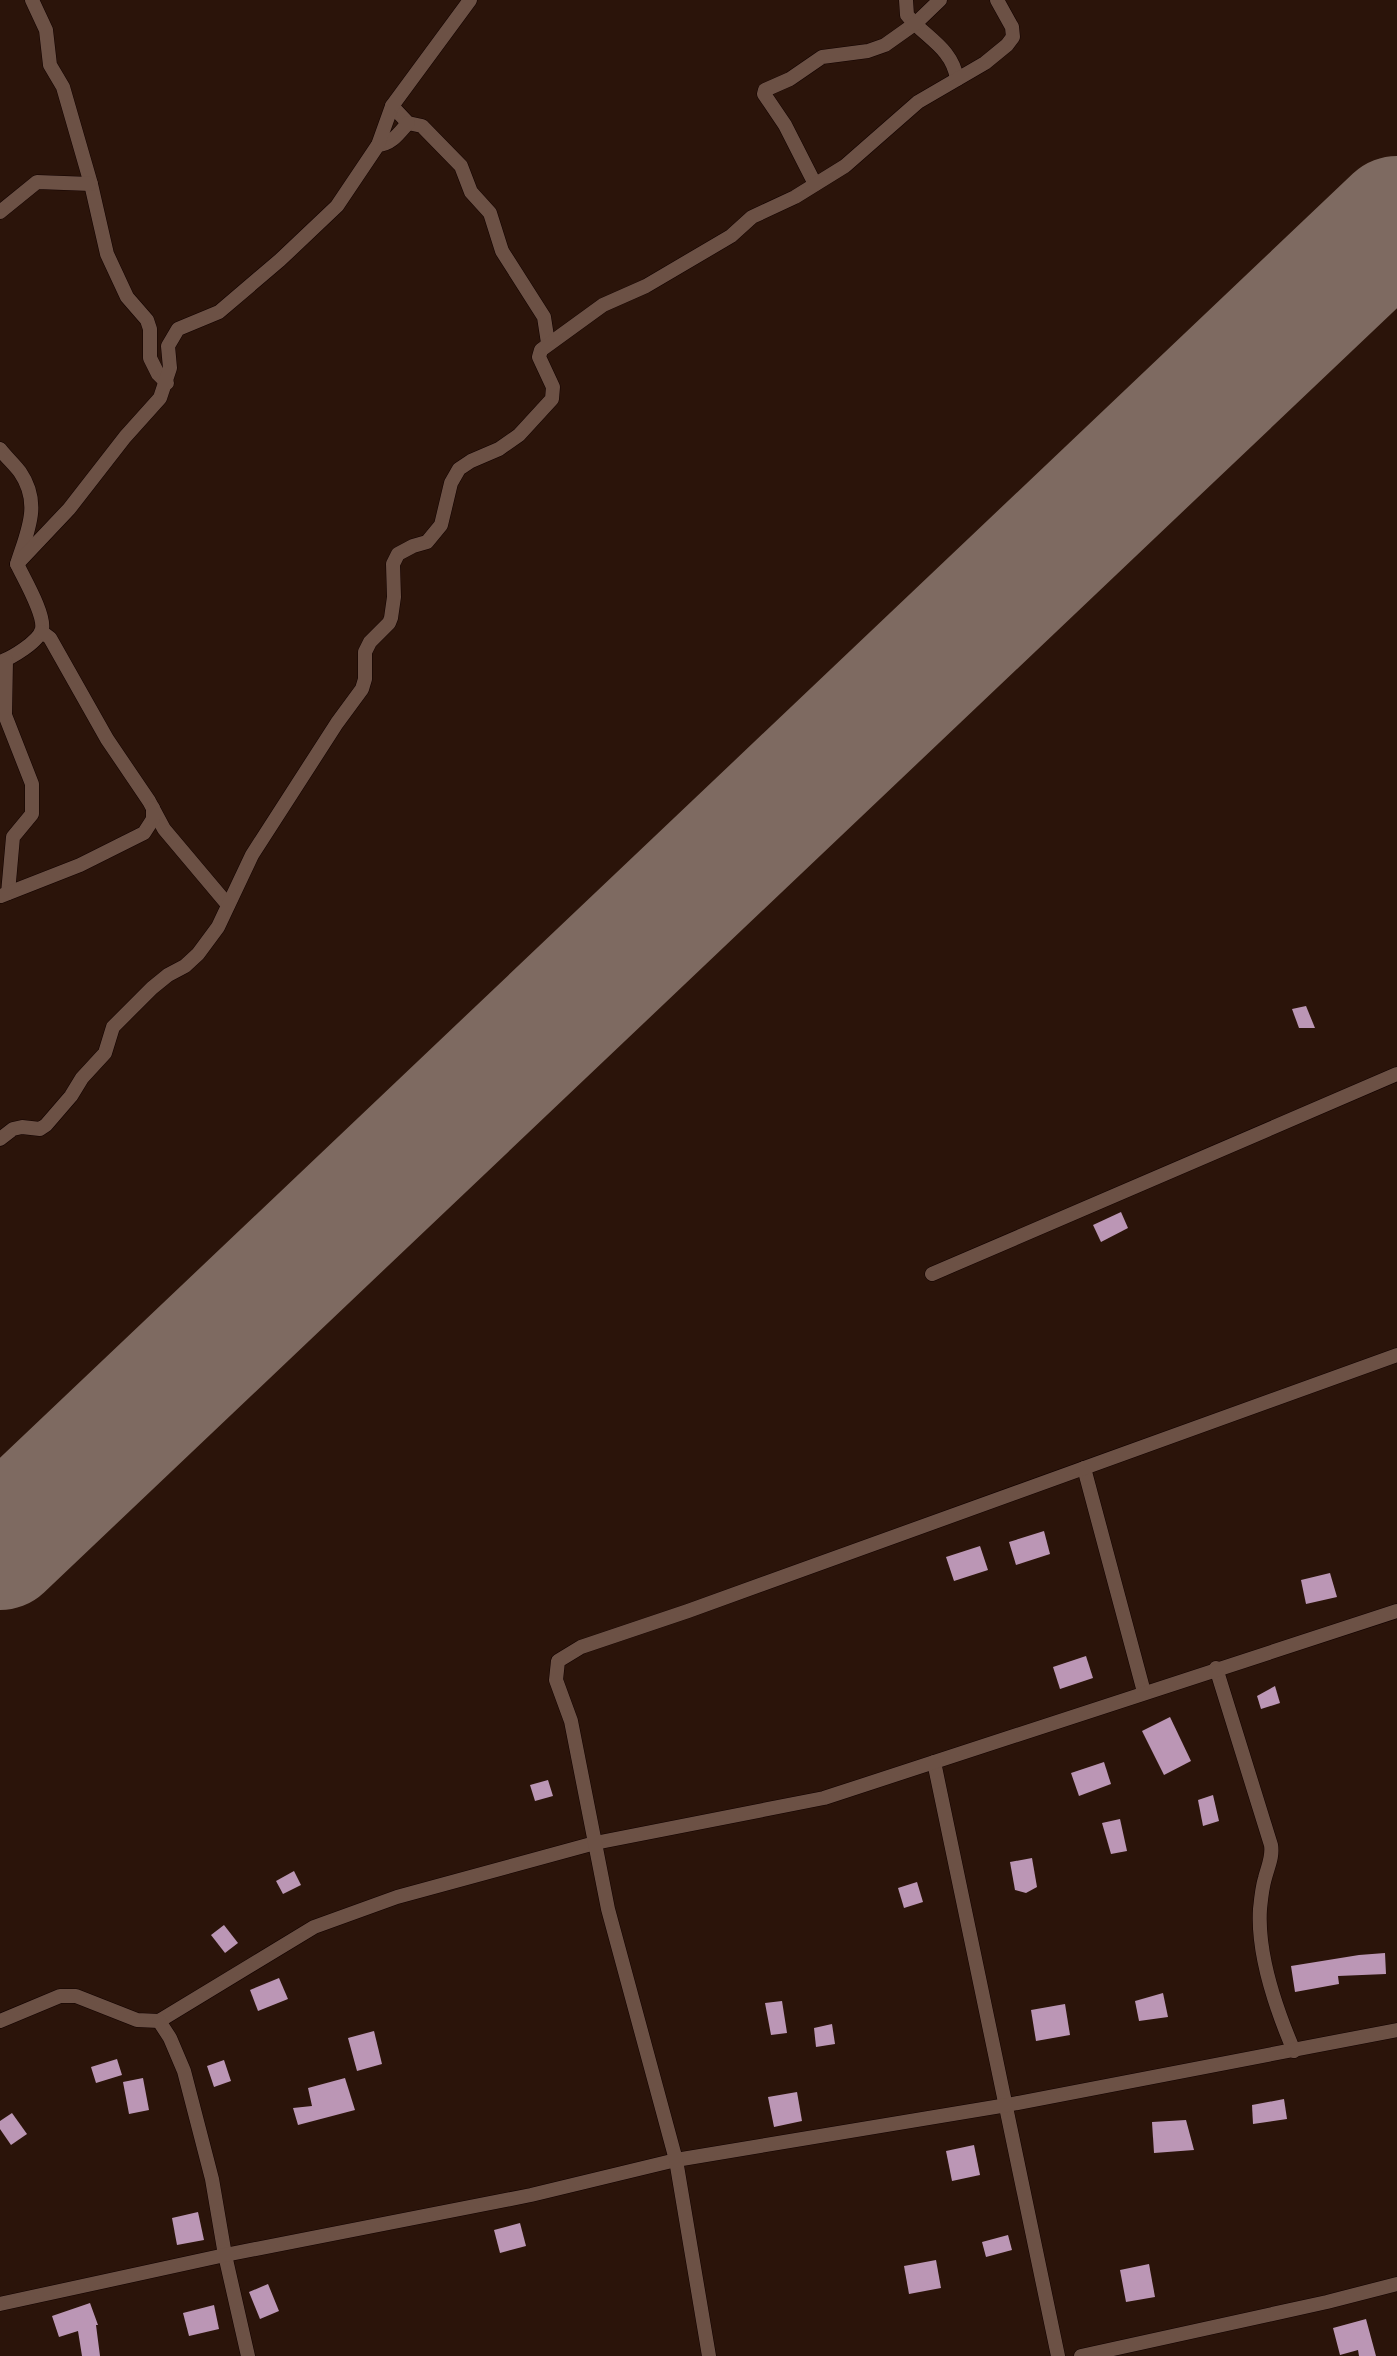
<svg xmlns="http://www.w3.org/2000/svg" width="1397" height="2356" font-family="'Noto Serif',serif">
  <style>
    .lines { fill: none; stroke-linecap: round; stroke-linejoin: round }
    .runway { stroke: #7e6a61; stroke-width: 128 }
    .building { fill: #bb96b5 }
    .minor-casing { stroke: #120200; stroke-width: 15 }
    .minor { stroke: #6c5145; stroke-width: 14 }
  </style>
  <rect width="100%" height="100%" fill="#2b140a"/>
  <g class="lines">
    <polyline class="runway" points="0,1546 1397,220"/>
  </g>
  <g class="building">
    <polygon points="1306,1006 1315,1028 1299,1028 1292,1009"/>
    <polygon points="1121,1212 1128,1228 1101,1242 1093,1225"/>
    <polygon points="1044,1531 1050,1554 1016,1565 1009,1542"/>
    <polygon points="980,1546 988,1570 954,1581 946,1557"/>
    <polygon points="1330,1573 1337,1597 1306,1604 1301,1580"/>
    <polygon points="1086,1656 1093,1678 1060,1689 1053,1667"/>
    <polygon points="1275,1686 1280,1703 1261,1709 1257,1696"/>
    <polygon points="1170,1717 1191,1761 1164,1775 1142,1731"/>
    <polygon points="1104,1762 1111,1784 1079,1796 1071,1773"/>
    <polygon points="548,1780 553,1796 535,1801 530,1785"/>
    <polygon points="1213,1795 1219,1821 1203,1826 1198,1800"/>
    <polygon points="1120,1819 1127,1851 1111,1854 1102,1823"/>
    <polygon points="1032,1858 1037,1887 1026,1893 1015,1890 1010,1862"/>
    <polygon points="294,1871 301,1885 283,1894 276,1881"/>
    <polygon points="917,1882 923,1902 904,1908 898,1888"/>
    <polygon points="224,1925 238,1943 225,1953 211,1935"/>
    <polygon points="1385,1953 1386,1974 1338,1976 1339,1984 1295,1992 1291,1966 1359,1955"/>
    <polygon points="279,1978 288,1999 258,2011 250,1990"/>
    <polygon points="1163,1993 1168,2017 1139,2021 1135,2001"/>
    <polygon points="782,2001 787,2033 771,2035 765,2003"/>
    <polygon points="1065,2004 1070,2035 1036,2041 1031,2010"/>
    <polygon points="832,2024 835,2044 816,2047 814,2028"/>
    <polygon points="374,2031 382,2064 357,2071 348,2038"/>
    <polygon points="117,2059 122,2075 96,2083 91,2067"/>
    <polygon points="224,2060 231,2081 214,2087 207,2066"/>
    <polygon points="143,2078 149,2110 129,2114 123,2082"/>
    <polygon points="345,2078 355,2110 298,2125 293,2108 312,2106 308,2088"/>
    <polygon points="797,2092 802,2121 774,2127 768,2097"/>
    <polygon points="1284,2099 1287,2119 1253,2124 1252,2105"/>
    <polygon points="12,2113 27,2134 11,2145 0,2129 0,2121"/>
    <polygon points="1186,2120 1194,2150 1154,2153 1152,2122"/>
    <polygon points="974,2145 980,2175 952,2181 946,2151"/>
    <polygon points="198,2212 204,2240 177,2245 172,2218"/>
    <polygon points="520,2223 526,2246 500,2253 494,2230"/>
    <polygon points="1008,2235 1012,2250 986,2257 982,2242"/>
    <polygon points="936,2260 941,2288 909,2294 904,2266"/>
    <polygon points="1149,2264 1155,2297 1126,2302 1120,2270"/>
    <polygon points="268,2284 279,2311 260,2319 249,2292"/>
    <polygon points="90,2303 98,2325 96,2325 100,2356 82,2356 78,2331 59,2337 52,2316"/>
    <polygon points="214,2305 219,2329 189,2336 183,2313"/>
    <polygon points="1366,2319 1376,2356 1359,2356 1358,2350 1340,2355 1333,2328"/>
  </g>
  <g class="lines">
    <defs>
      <g id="minor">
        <polyline points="32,0 46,30 50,65 63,87 91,184 107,254 127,297 147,320 150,329 150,358 158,374 167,383"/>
        <path d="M 906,0 L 907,15 C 924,37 952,47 957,79"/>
        <polyline points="392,106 408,123 422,126 461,166 471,192 490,213 502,251 544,317 548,343"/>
        <path d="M 378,145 C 392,144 399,133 408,123"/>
        <polyline points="815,184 785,125 764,94 765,90 790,79 822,57 868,51 885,45 916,23 940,0"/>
        <polyline points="0,212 37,182 91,184"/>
        <path d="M 0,449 C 6,457 14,464 20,472 C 42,504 27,532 17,564 C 24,579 45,614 42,629 C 39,642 11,658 0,662"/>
        <polyline points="17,564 69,509 125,437 160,398 170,368 168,346 178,329 219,312 280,260 337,206 378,145 392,106 470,0"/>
        <polyline points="42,632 50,638 107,739 149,801 164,829 228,905"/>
        <polyline points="6,660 5,715 32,784 32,814 13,837 8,893"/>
        <polyline points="1,896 80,865 144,833 153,819 153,808"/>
        <polyline points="0,1139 13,1129 22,1127 40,1129 46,1125 71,1096 82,1078 105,1053 113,1027 152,988 168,975 185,966 198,954 218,927 252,855 337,723 362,689 365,679 365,652 370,642 389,623 391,618 394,597 393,564 398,554 413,546 427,542 441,525 451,483 459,469 471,461 499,449 519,435 552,399 553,387 539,357 541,350 603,305 646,286 731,236 752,217 795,197 845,166 918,102 985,63 1007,45 1013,37 1012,27 997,0"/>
        <polyline points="932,1274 1397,1074"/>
        <polyline points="1084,1468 1144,1692"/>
        <path d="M 1216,1668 L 1271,1845 C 1273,1857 1268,1866 1265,1878 C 1262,1888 1261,1899 1260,1909 C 1257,1955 1276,2009 1294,2051"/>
        <polyline points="934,1762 1058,2356"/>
        <polyline points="0,2021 60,1996 76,1996 137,2020 159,2021 314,1927 397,1897 595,1843 824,1798 1397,1611"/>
        <polyline points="159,2021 170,2038 184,2071 212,2179 225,2255 248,2356"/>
        <polyline points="0,2304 225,2255 531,2195 676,2160 1007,2105 1397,2030"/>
        <polyline points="709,2356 676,2160 608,1909 571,1721 556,1680 558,1661 581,1647 688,1611 1397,1355"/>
        <polyline points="1081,2356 1327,2302 1397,2284"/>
      </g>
    </defs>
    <use href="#minor" class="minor-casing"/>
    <use href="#minor" class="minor"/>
  </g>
</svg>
